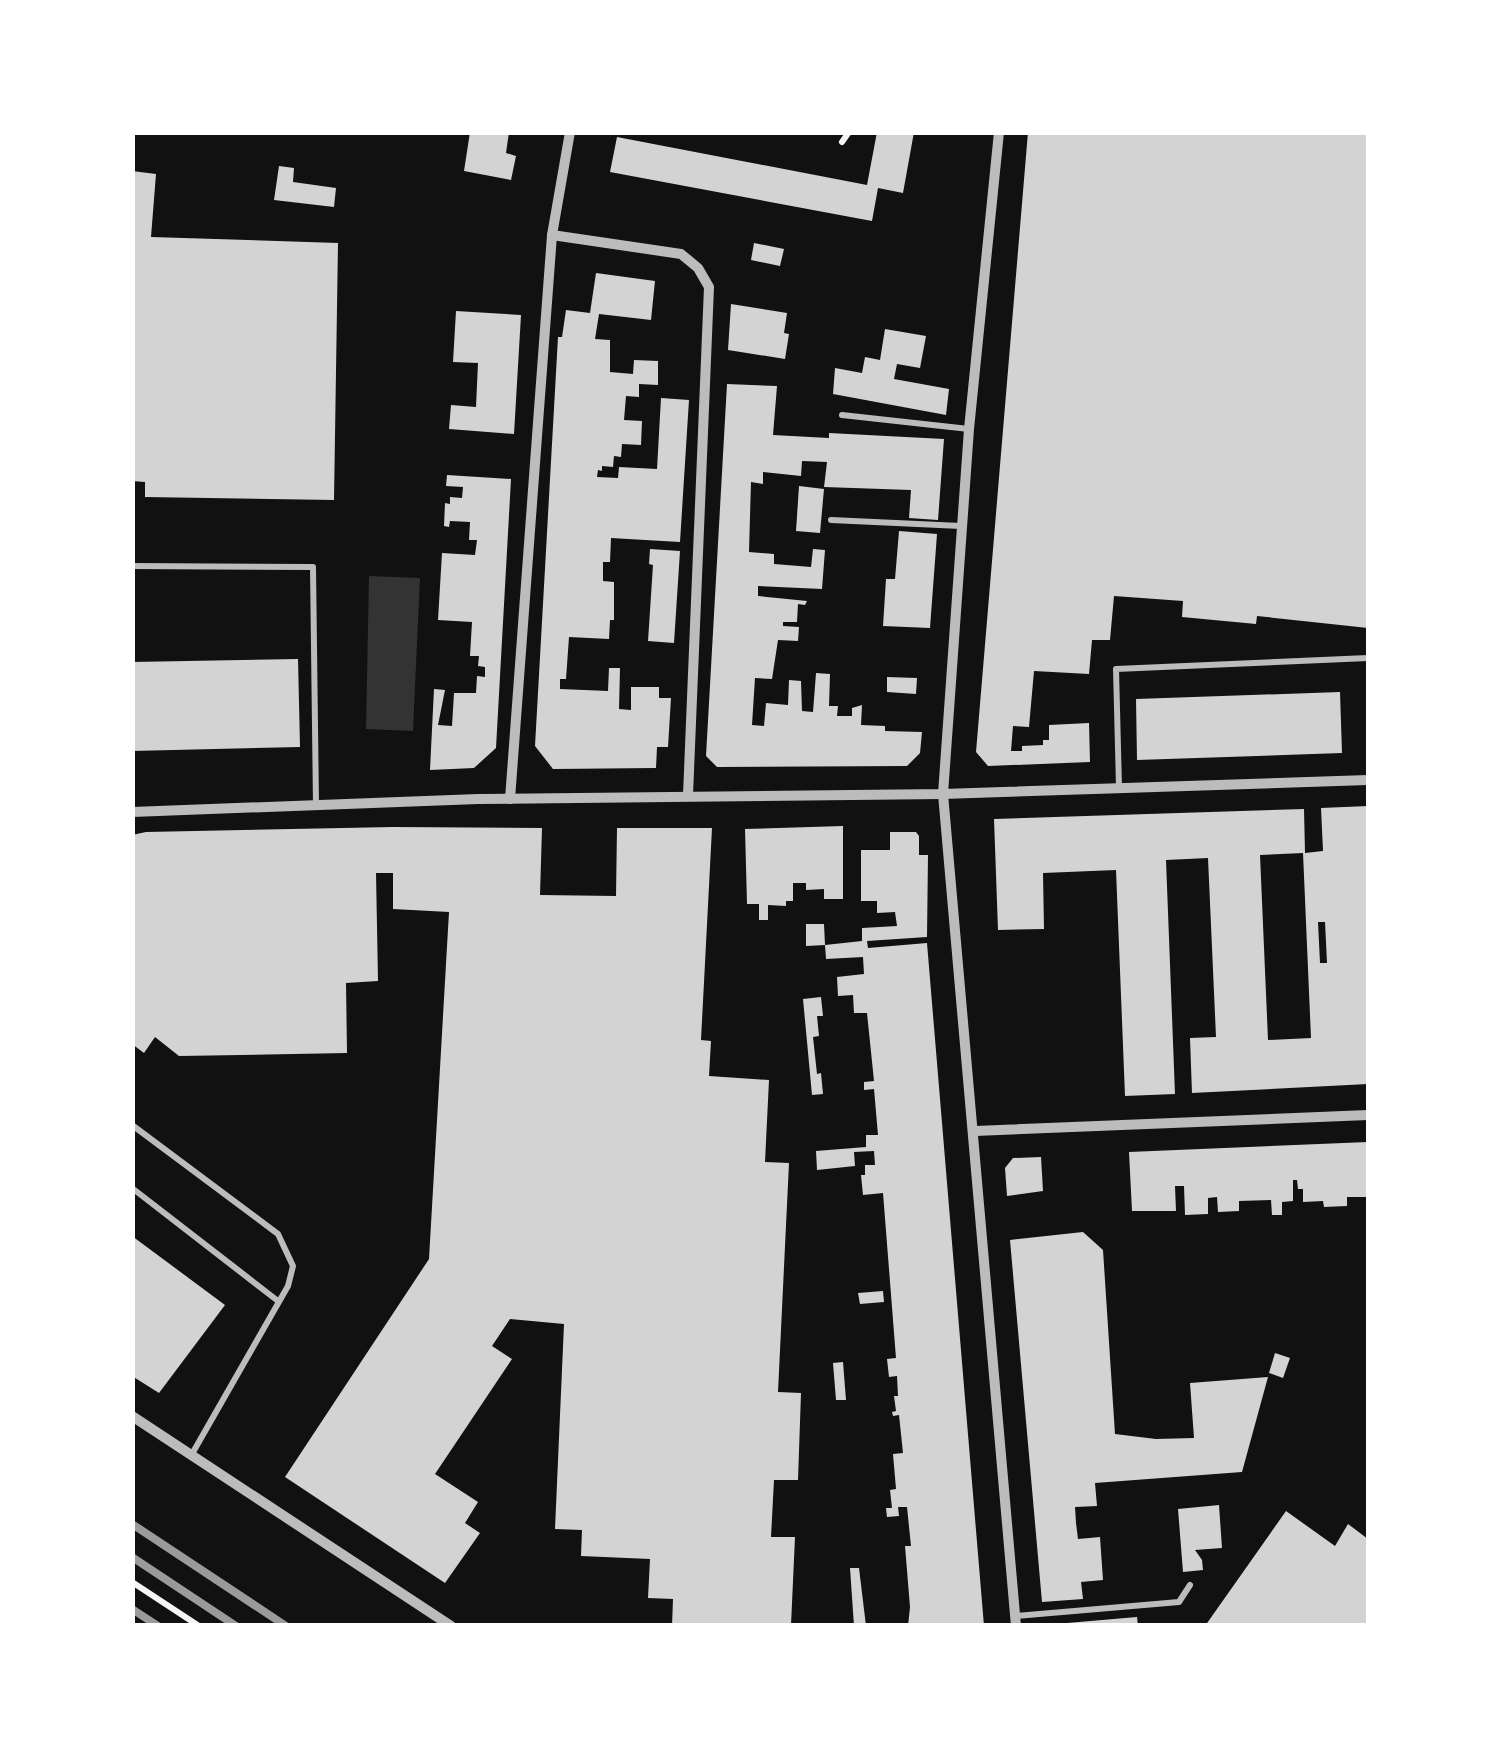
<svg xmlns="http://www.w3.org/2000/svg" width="1501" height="1758" font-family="'IBM Plex Sans',sans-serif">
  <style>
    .water { fill: #333 }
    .building { fill: #d3d3d3; fill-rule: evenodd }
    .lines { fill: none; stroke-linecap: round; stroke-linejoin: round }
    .path { stroke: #f5f5f5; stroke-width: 6 }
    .service { stroke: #bcbcbc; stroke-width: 6 }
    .minor { stroke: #bcbcbc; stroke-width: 10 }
    .rail { stroke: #9a9a9a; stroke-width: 8 }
  </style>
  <rect width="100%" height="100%" fill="#111"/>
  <polygon class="water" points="369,576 420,578 413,731 366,729"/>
  <g class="building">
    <polygon points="470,132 509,132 506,153 516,156 511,180 464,171"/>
    <polygon points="877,132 914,132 903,193 878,188 872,221 610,172 617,137 867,185"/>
    <polygon points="1028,132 1368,132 1368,628 1257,616 1256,624 1182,617 1183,601 1114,596 1110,640 1092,640 1089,674 1034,671 1029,727 1013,726 1011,751 1022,751 1022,746 1043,745 1043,740 1049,740 1049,725 1089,723 1090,762 988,766 976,752"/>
    <polygon points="279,166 294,168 293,182 336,188 334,207 274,200"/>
    <polygon points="132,171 156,174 151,237 338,243 334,500 145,497 145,482 132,481"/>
    <polygon points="754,243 784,249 780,266 751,260"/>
    <polygon points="596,273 655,281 651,320 599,314 595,339 610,340 610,372 633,374 634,360 658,361 658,385 639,384 639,397 626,396 624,420 642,421 641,445 622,444 621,457 614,456 613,467 602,466 602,471 598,470 597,477 618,478 619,467 657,469 661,398 689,400 680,542 611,538 610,562 603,562 603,581 614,582 614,620 610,620 609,639 569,637 566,679 560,679 560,689 608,691 609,668 620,668 619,709 631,710 631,687 659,687 659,698 671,698 668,747 657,747 656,768 553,769 535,746 558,337 562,337 566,310 590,313"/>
    <polygon points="731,304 787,313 784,333 789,334 785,359 728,350"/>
    <polygon points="456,311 521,315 514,434 449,429 451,405 476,407 478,363 453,362"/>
    <polygon points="885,329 926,336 920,368 897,364 894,379 949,389 946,415 833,394 835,368 862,373 865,357 880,360"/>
    <polygon points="727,384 777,386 773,435 829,438 829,433 944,439 938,520 909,518 911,490 824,487 827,462 802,461 801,476 763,472 763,484 751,482 749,552 774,554 774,564 811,567 813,549 825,550 822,589 758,586 758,596 807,601 805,605 798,604 797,622 783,622 783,626 799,627 798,641 778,640 772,679 755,678 752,725 764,726 766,703 788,705 789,680 801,681 802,711 813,712 816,673 830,674 829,706 838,706 837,716 852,716 852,708 862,705 861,725 885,726 885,731 922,732 920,753 907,766 717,767 706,756"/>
    <polygon points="447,475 511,479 496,748 474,768 430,770 434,689 445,690 438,725 452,726 454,693 476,693 477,676 485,677 485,667 478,666 479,656 470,656 472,622 438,620 442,553 475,555 477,540 469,540 470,522 450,521 449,527 444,526 445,503 450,504 450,497 462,498 463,487 446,486"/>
    <polygon points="799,486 824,489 820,533 796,531"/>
    <polygon points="899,531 937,534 930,628 883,626 886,579 895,579"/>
    <polygon points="650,549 680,551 674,643 648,641 653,565 649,564"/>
    <polygon points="298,659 300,747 132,751 132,662"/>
    <polygon points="887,677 917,678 916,694 887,692"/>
    <polygon points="1340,692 1342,753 1137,760 1136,699"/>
    <path d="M 1368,806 L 1368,1084 L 1192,1093 L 1190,1038 L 1216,1037 L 1208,858 L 1166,860 L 1175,1094 L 1125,1096 L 1116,870 L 1043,873 L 1044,929 L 998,930 L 994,819 L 1304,809 L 1305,853 L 1323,851 L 1321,808 ZM 1303,853 L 1311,1038 L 1268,1040 L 1260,855 ZM 1318,922 L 1325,922 L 1327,963 L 1320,963 Z"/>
    <polygon points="843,826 843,899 824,899 824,889 806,890 806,883 793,883 793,901 786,901 786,906 768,905 768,920 759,920 759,904 747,904 745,829"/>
    <polygon points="393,827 542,828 540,895 616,896 617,828 712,828 701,1040 711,1041 709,1076 769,1080 765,1162 789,1163 778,1392 801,1393 798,1480 774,1480 771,1537 795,1537 791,1625 672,1626 673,1599 648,1598 650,1559 581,1556 582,1530 555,1529 564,1324 510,1319 492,1346 512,1359 435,1474 478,1502 465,1523 480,1533 445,1583 285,1477 429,1259 449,912 393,909 393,873 376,873 378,981 346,983 347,1053 179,1056 155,1037 144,1053 132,1044 132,835 146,832"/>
    <polygon points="890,832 916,832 919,836 919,855 928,855 927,937 867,941 868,948 927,943 984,1626 908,1626 910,1607 905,1546 911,1546 907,1507 898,1507 899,1516 887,1517 886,1508 892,1508 890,1490 896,1489 893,1454 903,1453 899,1415 893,1416 892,1412 896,1411 894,1396 898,1396 897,1376 889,1377 887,1359 896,1358 883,1193 863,1195 861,1175 865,1175 865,1165 875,1165 874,1151 854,1152 855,1166 817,1170 816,1151 866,1147 866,1135 878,1135 874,1089 864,1090 864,1082 874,1081 867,1013 854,1013 853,995 838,996 837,977 864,974 863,957 826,959 825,945 806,946 806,924 824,924 825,945 862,941 862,928 897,926 895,912 877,913 877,901 861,901 861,850 890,850"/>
    <polygon points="821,997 823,1016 817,1016 819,1036 813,1037 817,1074 821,1073 823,1094 812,1095 803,999"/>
    <polygon points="1368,1142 1368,1197 1347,1197 1347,1206 1324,1207 1323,1201 1303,1202 1303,1189 1298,1189 1297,1180 1293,1180 1293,1201 1282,1202 1282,1215 1272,1215 1271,1200 1239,1201 1239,1211 1218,1212 1217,1197 1208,1198 1208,1214 1185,1215 1184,1186 1175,1186 1176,1211 1132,1211 1129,1152"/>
    <polygon points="1041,1157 1043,1191 1007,1196 1005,1168 1013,1158"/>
    <polygon points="1083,1232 1103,1250 1115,1434 1156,1439 1194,1438 1190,1383 1268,1377 1242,1472 1095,1483 1097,1506 1075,1507 1076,1523 1078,1539 1100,1537 1103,1580 1081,1582 1083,1599 1042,1602 1010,1240"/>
    <polygon points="132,1236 225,1305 159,1393 132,1376"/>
    <polygon points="883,1291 884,1302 860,1304 858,1293"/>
    <polygon points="1275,1353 1290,1358 1283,1378 1269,1373"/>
    <polygon points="843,1362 846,1400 836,1400 833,1363"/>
    <polygon points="1219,1505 1222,1548 1195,1550 1202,1560 1203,1570 1183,1572 1178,1509"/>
    <polygon points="1286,1511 1335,1546 1348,1524 1368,1539 1368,1626 1205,1626"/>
    <polygon points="850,1568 859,1568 866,1626 854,1626"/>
    <polygon points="1137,1617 1138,1626 1067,1626 1067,1623"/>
  </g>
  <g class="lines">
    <g class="path">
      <polyline points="842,142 849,132"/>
      <polyline points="132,1582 199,1626"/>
    </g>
    <g class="service">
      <polyline points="842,415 969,429"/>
      <polyline points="831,520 961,526"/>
      <polyline points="132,566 313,567 316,805"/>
      <polyline points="1119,787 1116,669 1368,658"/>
      <polyline points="132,1125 278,1234 293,1266 288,1286 192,1454"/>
      <polyline points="132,1188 278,1301"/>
      <polyline points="1015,1616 1179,1602 1190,1585"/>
    </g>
    <g class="minor">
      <polyline points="999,132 969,429 943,794 1016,1626"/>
      <polyline points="552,235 681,254 698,268 709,287 688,795"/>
      <polyline points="510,799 552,235 570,132"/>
      <polyline points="132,812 478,799 943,794 1368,780"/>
      <polyline points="975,1131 1368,1115"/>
      <polyline points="132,1416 451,1626"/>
    </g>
    <g class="rail">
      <polyline points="132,1524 286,1626"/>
      <polyline points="132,1557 236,1626"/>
      <polyline points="132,1609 158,1626"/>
    </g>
  </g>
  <rect width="1501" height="1758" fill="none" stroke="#ffffff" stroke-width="270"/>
</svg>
